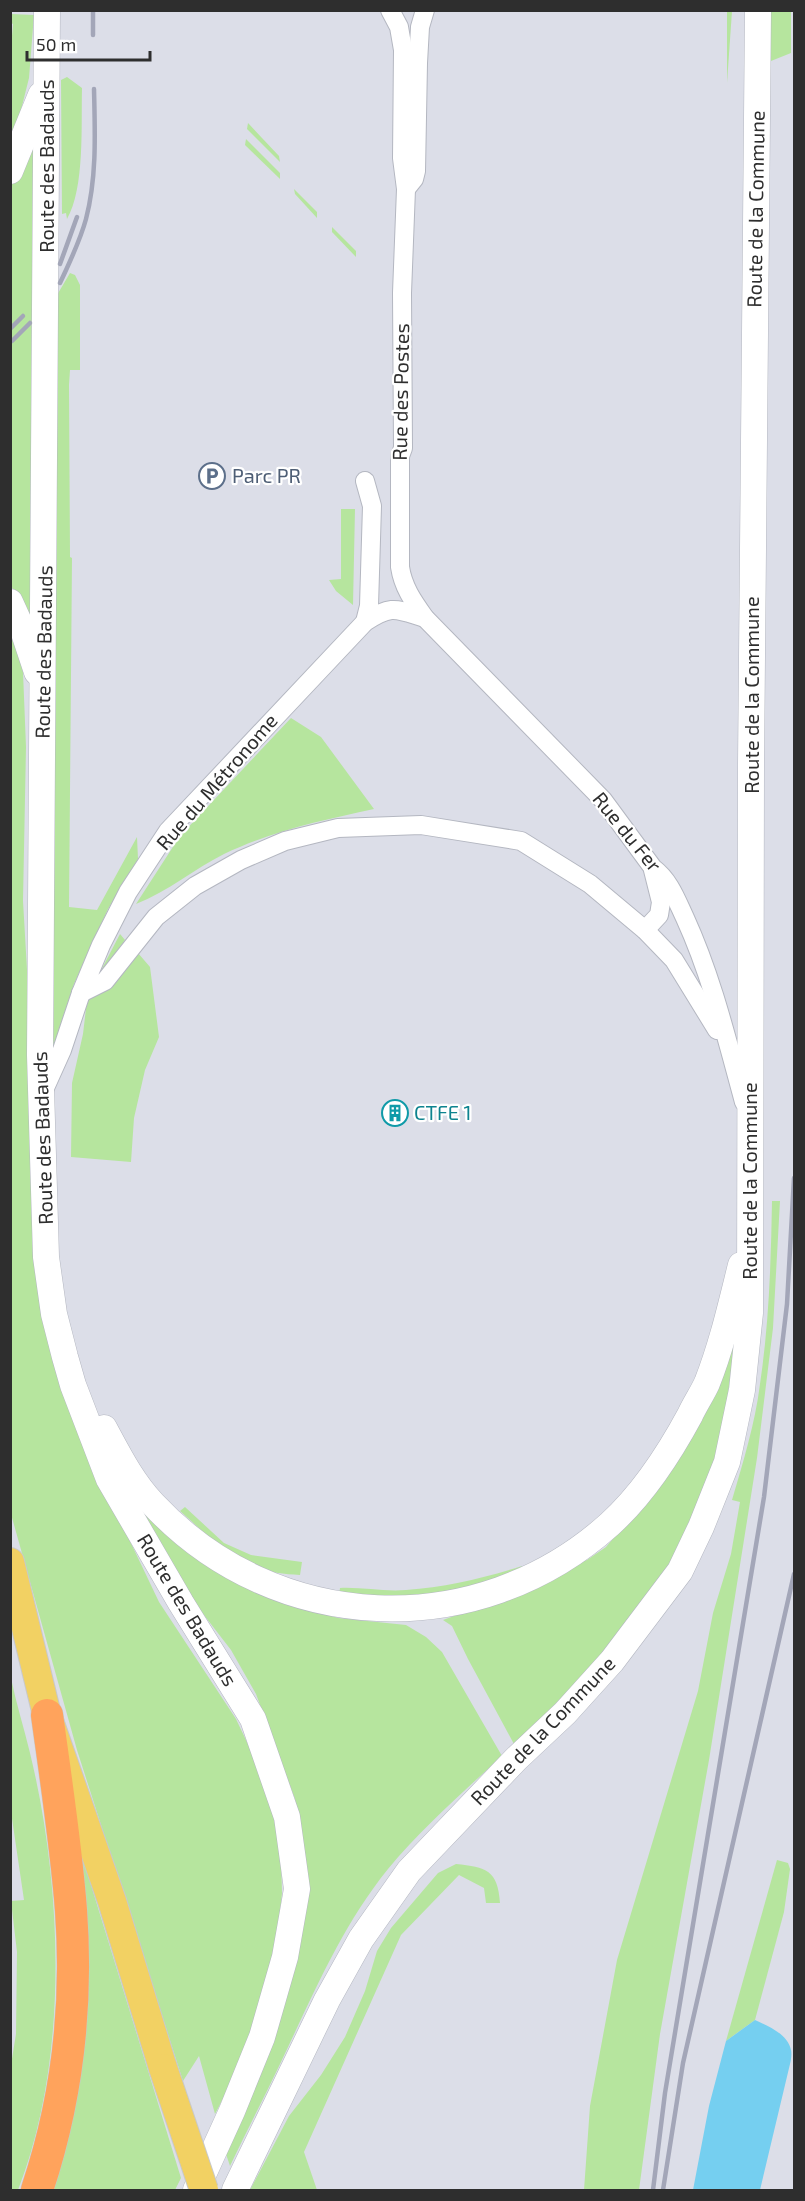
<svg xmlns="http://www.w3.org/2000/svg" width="805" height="2201" font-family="'Exo 2',sans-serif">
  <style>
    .airport { fill: #dcdee8 }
    .green { fill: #b6e59e }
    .water { fill: #75cff0 }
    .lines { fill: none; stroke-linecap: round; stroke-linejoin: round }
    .minor-casing { stroke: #b4b7c1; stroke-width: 20 }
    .secondary-casing { stroke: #b4b7c1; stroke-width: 27 }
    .primary-casing { stroke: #c9c9c9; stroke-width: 30 }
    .motorway-casing { stroke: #c9c9c9; stroke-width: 33 }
    .minor { stroke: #fff; stroke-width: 18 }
    .secondary { stroke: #fff; stroke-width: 26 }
    .primary { stroke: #f2d163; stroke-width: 28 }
    .motorway { stroke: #ffa35c; stroke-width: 32 }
    .rail { stroke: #a3a6b8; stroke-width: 4.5 }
    .primary-bridge-casing { stroke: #c9c9c9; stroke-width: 30; stroke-linecap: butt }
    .primary-bridge { stroke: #f2d163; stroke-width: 28 }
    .labels { text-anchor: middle; stroke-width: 4.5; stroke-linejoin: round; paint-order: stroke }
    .street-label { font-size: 20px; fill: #2e2e2e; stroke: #fff }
    .service-label { font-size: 20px; fill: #4e5e75; stroke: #fff; text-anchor: start }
    .culture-label { font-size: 20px; fill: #0d838f; stroke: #fff; text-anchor: start }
  </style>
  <rect width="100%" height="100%" fill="#efe9e1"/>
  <rect class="airport" x="11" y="11" width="783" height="2179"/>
  <g class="green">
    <polygon points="727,11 732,11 727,83"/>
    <polygon points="767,11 791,11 791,53 766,63"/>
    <polygon points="11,14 34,15 29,78 11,150 10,59 13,24 11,23"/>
    <path d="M 67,77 L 82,88 C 81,124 85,188 67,219 L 66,213 L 62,214 L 61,80 Z"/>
    <polygon points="248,123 279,156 280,162 247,129"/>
    <polygon points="38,130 34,644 10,582 10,185"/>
    <polygon points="246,139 280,173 280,179 245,145"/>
    <polygon points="294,189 317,212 317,218 295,194"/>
    <polygon points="332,227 356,251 356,257 332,232"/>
    <polygon points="70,273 75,275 80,285 80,370 70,370 69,385 70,557 72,558 69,907 97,910 137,837 138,859 108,909 74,984 51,1054 57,295"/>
    <polygon points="341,509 355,509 353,605 336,591 329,580 341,579"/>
    <polygon points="10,620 18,636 23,672 26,747 23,901 29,1004 33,1158 98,1474 159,1602 236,1719 262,1774 275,1810 281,1858 282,1893 278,1932 266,1984 252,2031 231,2083 215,2114 199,2056 183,2081 77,1750 11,1514"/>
    <path d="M 291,718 L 321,737 L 374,809 C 323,820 272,831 224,854 C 194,869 169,891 136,904 L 180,836 Z"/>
    <polygon points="120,934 125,940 97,978"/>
    <polygon points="138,953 150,967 159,1037 145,1070 134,1118 131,1162 71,1157 72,1083 83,1034 87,1000"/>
    <path d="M 772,1201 L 780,1201 L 773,1328 L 757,1458 L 709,1760 L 660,2034 L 639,2190 L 584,2190 L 590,2106 L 617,1960 L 698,1691 L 713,1613 L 731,1554 L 740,1502 L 732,1500 C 743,1462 755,1424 760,1384 C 769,1324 771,1262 772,1201 Z"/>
    <polygon points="738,1325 720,1448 701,1504 673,1561 611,1646 515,1746 468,1659 452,1626 443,1620 554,1580 575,1564 587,1560 606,1547 648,1497"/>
    <path d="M 137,1496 L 204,1562 L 225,1576 L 259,1592 L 338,1618 L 406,1625 L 426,1637 L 442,1652 L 502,1756 C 462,1793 422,1828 388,1869 C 341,1927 312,1997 280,2064 C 264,2098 246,2132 230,2166 L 225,2151 L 307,1896 L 295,1799 L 256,1694 L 231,1650 L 190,1597 L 139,1516 Z"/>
    <path d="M 185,1507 L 224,1543 L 251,1555 L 302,1562 L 300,1575 C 283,1574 266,1573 250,1565 C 224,1554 201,1529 180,1511 Z"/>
    <path d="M 522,1566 L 520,1572 L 437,1597 L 339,1595 L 340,1588 C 362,1587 385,1592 406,1590 C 446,1587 484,1578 522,1566 Z"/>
    <path d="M 11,1678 C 16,1703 24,1728 30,1753 C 63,1889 69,2059 18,2190 L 10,2190 L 10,2071 L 16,2034 L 17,1952 L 11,1901 L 24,1900 L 10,1805 Z"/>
    <polygon points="83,1859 181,2178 175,2190 48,2190 86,2009"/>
    <polygon points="777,1860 788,1863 790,1869 784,1912 755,2020 726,2041"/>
    <path d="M 456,1864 C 486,1867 498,1870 500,1903 L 486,1903 L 484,1888 L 459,1875 L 401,1935 L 304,2152 L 317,2190 L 250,2190 L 289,2116 L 321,2075 L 345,2037 L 365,1991 L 377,1951 L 391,1928 L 438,1873 Z"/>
  </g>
  <path class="water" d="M 755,2020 C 768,2026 788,2034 791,2050 C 792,2054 791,2060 790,2064 L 760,2190 L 693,2190 L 709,2106 L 726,2041 Z"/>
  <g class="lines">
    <defs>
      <g id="minor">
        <path d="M 390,10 L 399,27 L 403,50 L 402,158 L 406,189 L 402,293 L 403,448 L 400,456 L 400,567 C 403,587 413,601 425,618 L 603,800 L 653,868 C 670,881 676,899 685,918 C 712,977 727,1040 744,1102"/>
        <polyline points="406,189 414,179 416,171 418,63 420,27 425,10"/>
        <polyline points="365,622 369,606 372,506 365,481"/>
        <polyline points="645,930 659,915 661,902 653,870"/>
        <polyline points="81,993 105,981 156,917 195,886 241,860 285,841 338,828 421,825 521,841 590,884 645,930 674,960 717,1030"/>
        <path d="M 44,1090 L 62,1050 L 81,993 L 101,945 L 128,892 L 168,831 L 365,622 C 392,604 396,609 425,618"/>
      </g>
      <g id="secondary">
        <polyline points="47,10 40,1055 46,1257 54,1314 65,1357 73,1385 109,1479 181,1603 253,1719 287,1817 297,1889 285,1957 262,2037 232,2111 196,2190"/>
        <polyline points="10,171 41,95"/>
        <polyline points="10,602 24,633 37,672"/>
        <path d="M 104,1428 C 118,1454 132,1482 153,1504 C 275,1635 477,1644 610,1524 C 643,1494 669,1454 690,1415 C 695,1404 702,1394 707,1383 C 722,1345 731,1305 741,1265"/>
        <polyline points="235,2190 327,2000 361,1939 409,1871 516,1759 565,1713 612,1661 680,1571 701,1527 727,1462 742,1390 750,1313 751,764 758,10"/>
      </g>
      <polyline id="primary" points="10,1562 47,1715 112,1901 163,2068"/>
      <path id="motorway" d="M 37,2190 C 67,2100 78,2005 71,1910 C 66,1845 56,1780 47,1715"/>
    </defs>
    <use href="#minor" class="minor-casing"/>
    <use href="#secondary" class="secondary-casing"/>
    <use href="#primary" class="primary-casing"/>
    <use href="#motorway" class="motorway-casing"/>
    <use href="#minor" class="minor"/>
    <use href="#secondary" class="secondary"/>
    <use href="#primary" class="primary"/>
    <use href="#motorway" class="motorway"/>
    <g class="rail">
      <polyline points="93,10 93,35"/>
      <polyline points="60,264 77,217"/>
      <path d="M 60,283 C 70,262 80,241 86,219 C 97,177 95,132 94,89"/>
      <polyline points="10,329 23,316"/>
      <polyline points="12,341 30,323"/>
      <polyline points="653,2190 665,2093 764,1497 787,1304 794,1178"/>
      <polyline points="663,2190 683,2063 794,1574"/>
    </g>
    <defs>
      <polyline id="primary-bridge" points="163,2068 204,2190"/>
    </defs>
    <use href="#primary-bridge" class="primary-bridge-casing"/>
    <use href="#primary-bridge" class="primary-bridge"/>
  </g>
  <defs>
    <symbol id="parking-ring" viewBox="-11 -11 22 22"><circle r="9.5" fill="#fff" stroke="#5c6f8a" stroke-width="1.5"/><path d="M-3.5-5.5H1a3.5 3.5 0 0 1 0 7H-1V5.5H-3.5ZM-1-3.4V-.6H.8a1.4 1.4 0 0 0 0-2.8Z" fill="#5c6f8a"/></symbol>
    <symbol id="building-ring" viewBox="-11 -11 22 22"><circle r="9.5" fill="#fff" stroke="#0f9aa8" stroke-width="1.5"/><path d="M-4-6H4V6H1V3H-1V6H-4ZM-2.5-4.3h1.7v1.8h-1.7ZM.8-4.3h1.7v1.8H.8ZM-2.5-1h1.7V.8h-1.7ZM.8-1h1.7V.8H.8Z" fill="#0f9aa8"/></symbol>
  </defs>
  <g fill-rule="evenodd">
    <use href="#parking-ring" x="197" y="461" width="30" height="30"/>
    <use href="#building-ring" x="380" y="1098" width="30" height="30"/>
  </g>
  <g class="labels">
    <g class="street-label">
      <text transform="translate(47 166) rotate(-90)" y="7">Route des Badauds</text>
      <text transform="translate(756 209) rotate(-89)" y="7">Route de la Commune</text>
      <text transform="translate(401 392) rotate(-89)" y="7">Rue des Postes</text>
      <text transform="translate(44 652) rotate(-89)" y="7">Route des Badauds</text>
      <text transform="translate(752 695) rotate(-90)" y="7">Route de la Commune</text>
      <text transform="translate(217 782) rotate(-49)" y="7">Rue du Métronome</text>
      <text transform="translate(627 832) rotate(51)" y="7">Rue du Fer</text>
      <text transform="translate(43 1138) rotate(-92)" y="7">Route des Badauds</text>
      <text transform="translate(750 1181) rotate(-90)" y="7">Route de la Commune</text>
      <text transform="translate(187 1610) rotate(59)" y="7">Route des Badauds</text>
      <text transform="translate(543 1731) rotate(-46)" y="7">Route de la Commune</text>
    </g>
    <g class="service-label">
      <text x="232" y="483">Parc PR</text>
    </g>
    <g class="culture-label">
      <text x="414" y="1120">CTFE 1</text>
    </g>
  </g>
  <rect width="805" height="2201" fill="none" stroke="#2e2e2e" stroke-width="24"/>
  <path d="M27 51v9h123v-9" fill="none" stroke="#2e2e2e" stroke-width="3"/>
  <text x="36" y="51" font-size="18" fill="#2e2e2e" stroke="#ffffff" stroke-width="4.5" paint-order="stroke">50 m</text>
</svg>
